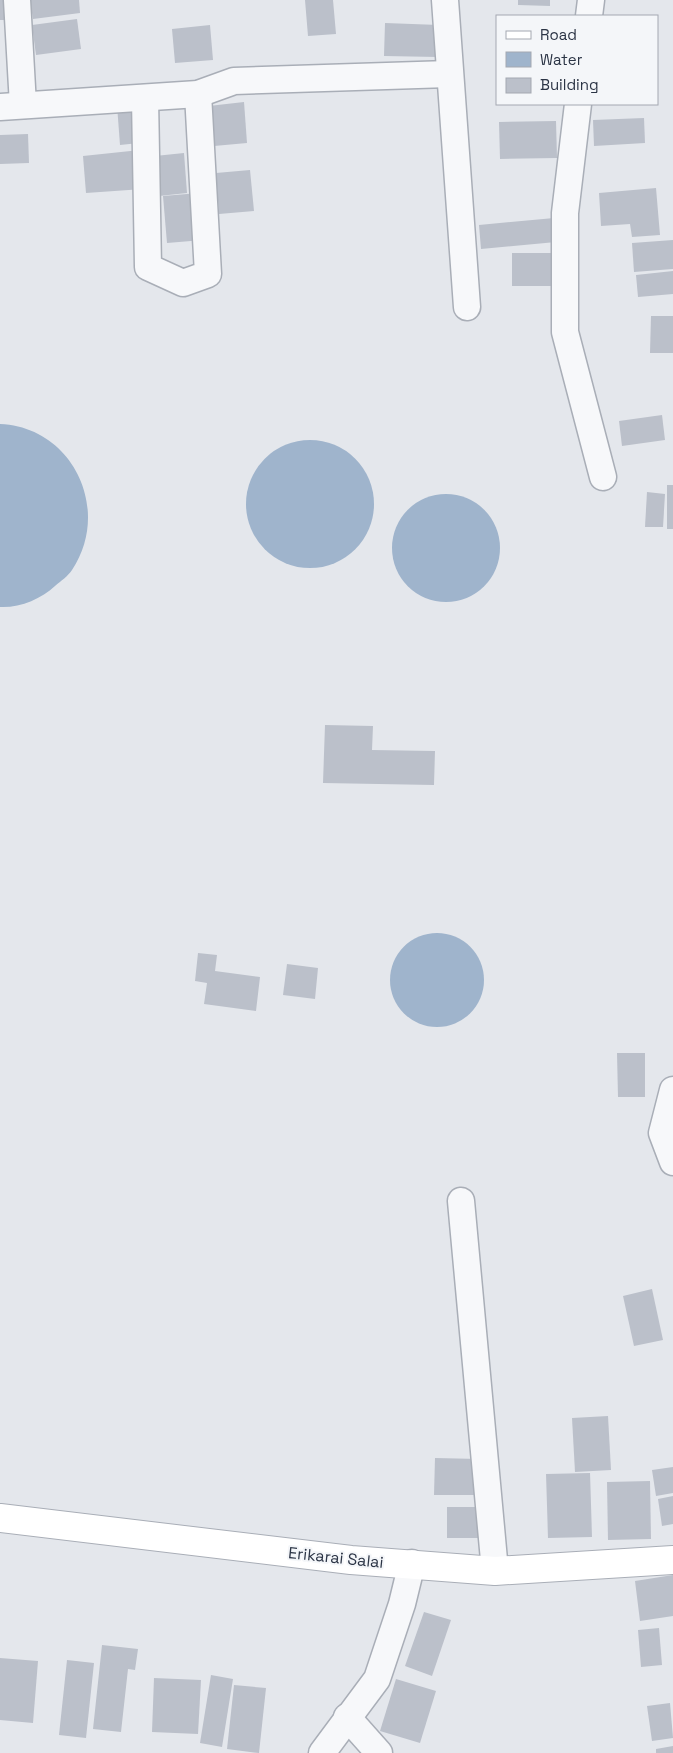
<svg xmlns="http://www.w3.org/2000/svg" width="673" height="1753" font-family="'Space Grotesk',sans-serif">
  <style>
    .water { fill: #9fb4cc }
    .building { fill: #bbc0ca }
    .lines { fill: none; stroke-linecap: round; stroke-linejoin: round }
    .street-casing { stroke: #a9aeb7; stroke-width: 29 }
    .secondary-casing { stroke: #a9aeb7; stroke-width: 30 }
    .street { stroke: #f7f8fa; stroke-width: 26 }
    .secondary { stroke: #fff; stroke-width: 28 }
    .labels { text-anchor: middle; stroke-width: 4; stroke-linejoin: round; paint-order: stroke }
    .street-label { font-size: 16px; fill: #2b3445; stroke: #f4f6f9 }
  </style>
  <rect width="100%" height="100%" fill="#e4e7ec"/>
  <g class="water">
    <path d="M 0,424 C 73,427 112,510 72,570 C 68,576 61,581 55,586 C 41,599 20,608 0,607 Z"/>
    <circle cx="310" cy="504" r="64"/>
    <circle cx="446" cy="548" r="54"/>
    <circle cx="437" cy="980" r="47"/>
  </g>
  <g class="building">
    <polygon points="0,0 8,0 9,20 0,20"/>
    <polygon points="30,0 79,0 80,13 33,19"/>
    <polygon points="305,0 333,0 336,34 308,36"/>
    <polygon points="518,0 550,0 550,6 518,5"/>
    <polygon points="77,19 81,49 36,55 32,25"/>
    <polygon points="385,23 439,25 438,57 384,56"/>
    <polygon points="210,25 213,60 175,63 172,29"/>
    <polygon points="244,102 247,143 203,147 200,107"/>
    <polygon points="136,103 139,143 120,145 117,105"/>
    <polygon points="644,118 645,143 594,146 593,120"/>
    <polygon points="556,121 557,158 500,159 499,122"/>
    <polygon points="28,134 29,163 0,164 0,135"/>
    <polygon points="140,150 143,189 86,193 83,156"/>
    <polygon points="184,153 187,193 159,196 155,156"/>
    <polygon points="250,170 254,211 219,214 216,173"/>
    <polygon points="656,188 660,235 632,237 630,224 601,226 599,193"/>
    <polygon points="199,193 203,240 167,243 163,196"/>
    <polygon points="554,218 556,242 481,249 479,225"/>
    <polygon points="673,240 673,269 634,272 632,243"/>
    <rect x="512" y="253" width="43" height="33"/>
    <polygon points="673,271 673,294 638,297 636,275"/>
    <polygon points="651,316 673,316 673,353 650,353"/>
    <polygon points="662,415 665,440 622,446 619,421"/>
    <rect x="667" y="485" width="6" height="44"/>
    <polygon points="647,492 665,494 663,527 645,527"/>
    <polygon points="325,725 373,726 372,750 435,751 434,785 323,783"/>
    <polygon points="198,953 217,955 215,971 260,977 256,1011 204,1004 207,983 195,981"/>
    <polygon points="287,964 318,968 315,999 283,995"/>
    <polygon points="617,1053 645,1053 645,1097 618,1097"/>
    <polygon points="652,1289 663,1340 634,1346 623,1296"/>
    <polygon points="608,1416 611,1470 575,1472 572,1418"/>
    <polygon points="435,1458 479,1459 479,1495 434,1495"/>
    <polygon points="673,1467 673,1493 656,1496 652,1470"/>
    <polygon points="590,1473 592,1537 548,1538 546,1474"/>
    <polygon points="650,1481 651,1539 608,1540 607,1482"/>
    <polygon points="673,1496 673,1524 662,1526 658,1499"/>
    <polygon points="447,1507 485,1507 484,1538 447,1538"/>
    <polygon points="673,1575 673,1616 640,1621 635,1581"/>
    <polygon points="424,1612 451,1620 432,1676 405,1666"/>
    <polygon points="659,1628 662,1665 641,1667 638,1630"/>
    <polygon points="102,1645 138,1649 135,1670 128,1669 121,1732 93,1729"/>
    <polygon points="0,1658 38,1661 33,1723 0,1720"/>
    <polygon points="67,1660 94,1663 86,1738 59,1735"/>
    <polygon points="211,1675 233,1679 222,1747 200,1743"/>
    <polygon points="154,1678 201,1680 198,1734 152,1732"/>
    <polygon points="396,1679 436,1691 420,1743 380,1731"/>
    <polygon points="234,1685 266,1688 259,1753 227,1749"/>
    <polygon points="670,1703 673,1738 652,1741 647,1706"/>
    <polygon points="673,1746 673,1753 656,1753 656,1749"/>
  </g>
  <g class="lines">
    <defs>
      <g id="street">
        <polyline points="17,0 23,105"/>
        <polyline points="445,0 467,307"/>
        <polyline points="589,16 591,0"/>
        <polyline points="145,98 148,267 183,283 208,274 198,94"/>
        <polyline points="578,104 565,213 565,332 603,477"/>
        <polyline points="0,107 198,94 234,81 449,74"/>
        <polyline points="673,1090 662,1133 673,1162"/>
        <polyline points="461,1201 495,1571"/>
        <polyline points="347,1717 379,1753"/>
        <polyline points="322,1753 377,1679 402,1604 412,1563"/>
      </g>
      <polyline id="secondary" points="0,1518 351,1560 495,1571 673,1560"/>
    </defs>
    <use href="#street" class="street-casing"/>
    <use href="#secondary" class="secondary-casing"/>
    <use href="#street" class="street"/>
    <use href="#secondary" class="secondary"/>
  </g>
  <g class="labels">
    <g class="street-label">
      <text transform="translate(336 1557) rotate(6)" y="6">Erikarai Salai</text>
    </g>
  </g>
  <rect x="496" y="15" width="162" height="90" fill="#f4f6f9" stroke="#a4a8b1"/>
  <rect x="506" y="31" width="25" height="8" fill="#ffffff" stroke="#a4a8b1"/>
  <text x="540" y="40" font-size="15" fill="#2b3445">Road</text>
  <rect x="506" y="52" width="25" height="15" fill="#9fb4cc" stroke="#a4a8b1"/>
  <text x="540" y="65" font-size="15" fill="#2b3445">Water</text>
  <rect x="506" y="78" width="25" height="15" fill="#bbc0ca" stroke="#a4a8b1"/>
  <text x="540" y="90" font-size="15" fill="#2b3445">Building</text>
</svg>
